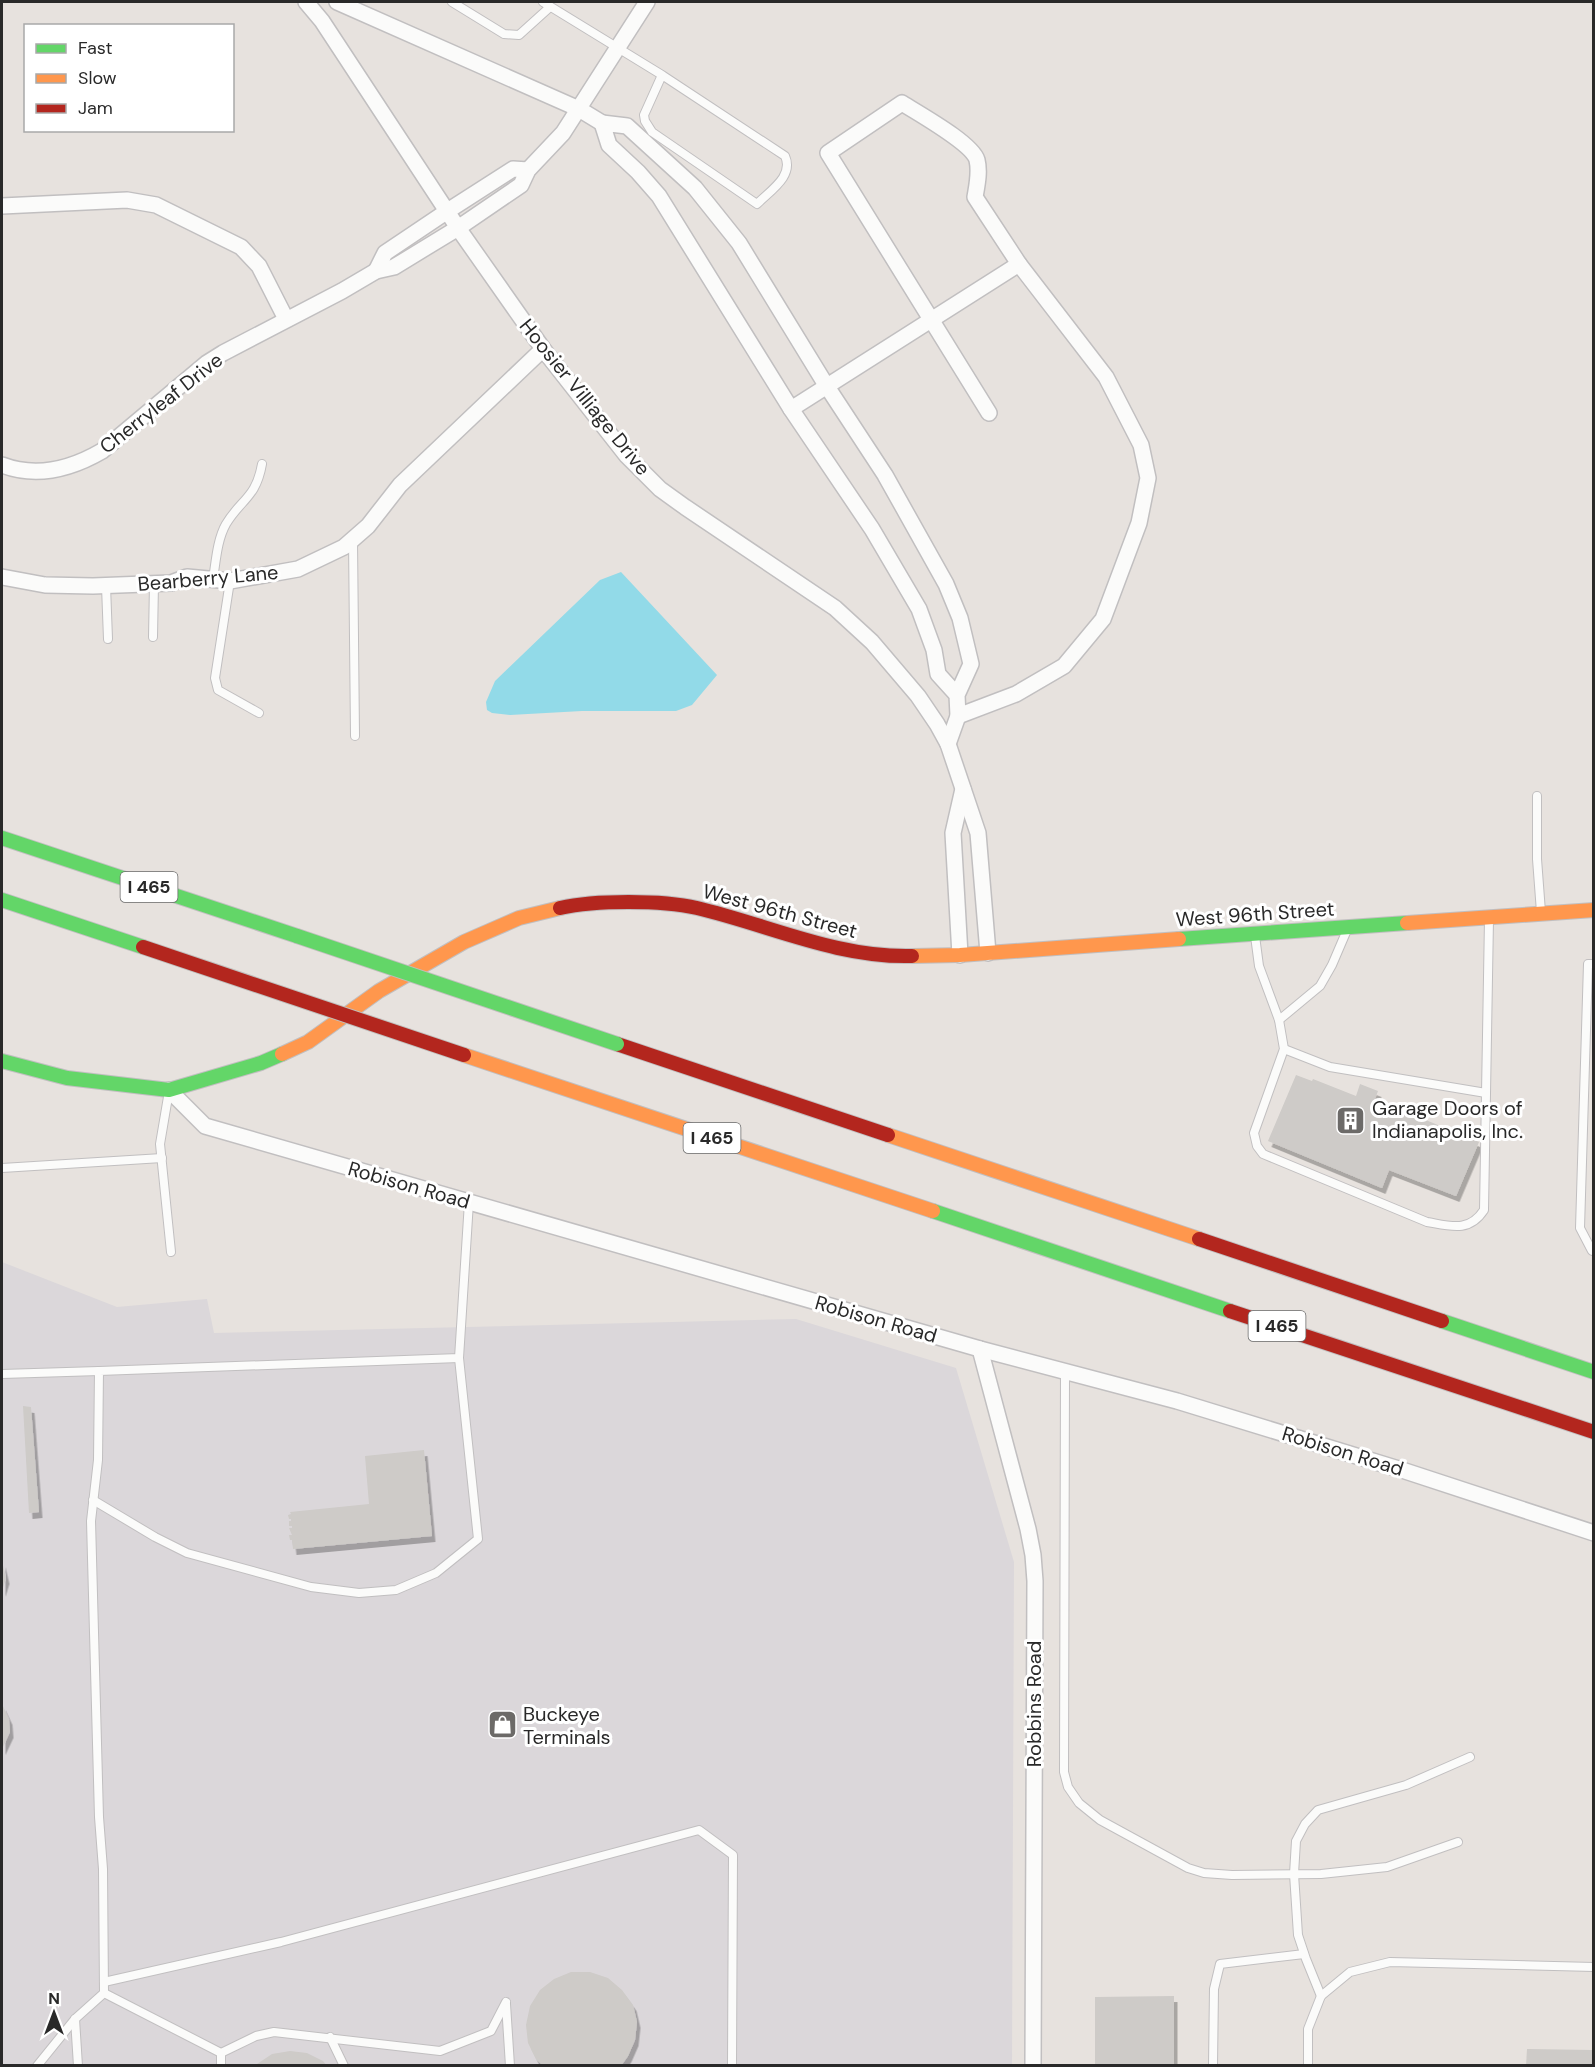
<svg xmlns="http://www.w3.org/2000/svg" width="1595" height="2067" font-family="'DM Sans',sans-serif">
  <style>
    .industrial { fill: #dbd7da }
    .water { fill: #92dae8 }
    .building { fill: #cecbc8; filter: url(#shadow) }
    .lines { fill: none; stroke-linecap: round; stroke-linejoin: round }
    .lane-casing { stroke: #c1bfc0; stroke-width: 10 }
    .street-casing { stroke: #c1bfc0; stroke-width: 18 }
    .fast-casing { stroke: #c1bfc0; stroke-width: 16 }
    .slow-casing { stroke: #c1bfc0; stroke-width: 16 }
    .jam-casing { stroke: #c1bfc0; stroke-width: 16 }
    .lane { stroke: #fbfbfa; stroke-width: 8 }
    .street { stroke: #fbfbfa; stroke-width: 15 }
    .fast { stroke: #63d668; stroke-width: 14 }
    .slow { stroke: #ff974d; stroke-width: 14 }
    .jam { stroke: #b3261e; stroke-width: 14 }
    .fast-bridge-casing { stroke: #bfbebc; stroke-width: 16; stroke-linecap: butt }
    .jam-bridge-casing { stroke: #bfbebc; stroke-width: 16; stroke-linecap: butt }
    .fast-bridge { stroke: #63d668; stroke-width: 14 }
    .jam-bridge { stroke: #b3261e; stroke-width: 14 }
    .labels { text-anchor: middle; stroke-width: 6; stroke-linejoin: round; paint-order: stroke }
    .shield { fill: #fff; stroke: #696969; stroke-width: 1.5 }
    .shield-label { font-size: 18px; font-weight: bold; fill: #292929 }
    .street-label { font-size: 20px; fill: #292929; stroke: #fff }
    .poi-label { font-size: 20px; fill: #292929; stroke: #fff; text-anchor: start }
  </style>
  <defs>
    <filter id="shadow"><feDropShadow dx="3.5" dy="6" stdDeviation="0" flood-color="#0004"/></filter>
  </defs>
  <rect width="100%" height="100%" fill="#e7e2de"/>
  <polygon class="industrial" points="2,1262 117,1307 207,1299 214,1333 796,1319 956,1368 1014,1562 1012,2065 2,2065"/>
  <polygon class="water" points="621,572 717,675 692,705 676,711 582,711 510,715 492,713 487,710 486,702 495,681 600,580"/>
  <g class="building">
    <polygon points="1296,1075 1312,1081 1313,1079 1356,1096 1360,1084 1378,1091 1375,1099 1479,1142 1456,1196 1389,1170 1382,1188 1268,1141"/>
    <polygon points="23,1406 31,1407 39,1512 29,1513"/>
    <polygon points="424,1450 432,1536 293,1549 292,1540 290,1540 289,1535 292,1535 289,1528 292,1528 292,1526 289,1526 289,1521 291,1521 291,1519 289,1519 288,1515 291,1514 290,1512 369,1504 365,1456"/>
    <polygon points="2,1561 6,1578 2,1591"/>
    <polygon points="2,1704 9,1719 10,1732 2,1749"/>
    <polygon points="571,1972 590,1972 608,1978 622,1990 633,2005 637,2022 635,2040 628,2056 621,2066 543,2066 536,2059 528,2043 526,2025 530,2006 540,1990 554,1979"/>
    <polygon points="1174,1996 1174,2066 1095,2066 1095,1997"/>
    <polygon points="1527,2049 1594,2050 1594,2066 1526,2066"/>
    <polygon points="290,2051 307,2053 323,2061 327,2066 254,2066 272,2054"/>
  </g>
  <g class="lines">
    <defs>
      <g id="lane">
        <polyline points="452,2 504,34 519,35 550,7"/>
        <path d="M 543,2 L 662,75 L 785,156 C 794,176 771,190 757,204 L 652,132 L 645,121 L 644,115 L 662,75"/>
        <polyline points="353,540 355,736"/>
        <path d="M 213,579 C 216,561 217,540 226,524 C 241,499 256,498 262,464"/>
        <polyline points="230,581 215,678 218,690 259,713"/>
        <polyline points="106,586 108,639"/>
        <polyline points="153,637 154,584"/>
        <polyline points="1537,796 1537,859 1541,912"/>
        <path d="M 1255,936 L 1259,966 L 1279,1020 L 1284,1049 L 1254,1133 L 1257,1146 L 1263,1154 L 1427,1222 C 1450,1226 1469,1233 1484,1210 L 1489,919"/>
        <polyline points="1594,964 1588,964 1580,1228 1592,1251 1594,1251"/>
        <polyline points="1279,1020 1320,986 1332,965 1347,930"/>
        <polyline points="1284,1049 1330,1067 1486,1093"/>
        <polyline points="169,1091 160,1144 171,1252"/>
        <polyline points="2,1168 162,1158"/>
        <polyline points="1065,1371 1064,1772 1068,1787 1079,1803 1100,1820 1188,1868 1204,1873 1232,1875 1321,1874 1387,1867 1458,1842"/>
        <polyline points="2,1374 99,1371"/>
        <polyline points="93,1500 155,1537 187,1553 311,1587 359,1593 396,1590 436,1573 478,1539 459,1358"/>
        <polyline points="104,1982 281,1942 699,1830 733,1855 732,2066"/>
        <polyline points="104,1993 221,2053"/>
        <polyline points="1321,1996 1306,1959 1298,1935 1294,1874 1296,1841 1305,1824 1318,1810 1406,1785 1470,1757"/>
        <polyline points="506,2004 510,2066"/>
        <polyline points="75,2019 78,2066"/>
        <polyline points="330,2037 344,2066"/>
        <polyline points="221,2053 256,2036 274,2032 440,2051 491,2031 506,2002"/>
        <polyline points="37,2066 75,2019 104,1993 103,1869 99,1817 91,1521 98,1460 99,1371 459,1358 469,1202"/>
        <polyline points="221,2066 221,2053"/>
        <polyline points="1213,2066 1214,1989 1220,1964 1304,1954"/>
        <polyline points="1308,2066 1308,2029 1321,1996 1350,1972 1390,1962 1594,1967"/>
      </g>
      <g id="street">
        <polyline points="306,2 322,21 458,228 543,349 627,456 660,489 685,507 835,608 872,642 918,696 937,724 948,744 978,833 988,953"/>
        <polyline points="337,2 579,109 602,123"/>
        <polyline points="2,206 127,200 156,205 241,247 259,266 286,319"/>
        <polyline points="376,271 385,253 446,212 513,169 528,170"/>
        <polyline points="791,409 1019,264 1106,377 1141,445 1148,478 1139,523 1103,619 1064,666 1016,694 958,716"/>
        <path d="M 989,413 L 828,153 L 902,103 C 919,114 972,143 977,160 C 980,172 977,185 975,197 L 1019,264"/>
        <path d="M 2,465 C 36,478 71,469 102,451 L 207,363 L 223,353 L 342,291 L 376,271 L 394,267 L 458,228 L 521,185 L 528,170 L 563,133 L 647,2"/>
        <polyline points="2,577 45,585 93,586 171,583 187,577 230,581 298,569 344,547 368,526 400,485 543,349"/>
        <polyline points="948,744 958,716 957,695 971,664 960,618 946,584 885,475 826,385 739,243 695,188 627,126 602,123 609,145 638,172 659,196 791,409 872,529 919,609 934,650 938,674 957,695"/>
        <polyline points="960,955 953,833 963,789"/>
        <polyline points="169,1090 205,1126 980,1349 1177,1401 1402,1470 1594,1533"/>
        <polyline points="980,1349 1028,1529 1033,1555 1035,1581 1033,2066"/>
      </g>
      <g id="fast">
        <polyline points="2,838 297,936"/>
        <polyline points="2,900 143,947"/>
        <polyline points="1179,939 1407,923"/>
        <polyline points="2,1061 67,1078 169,1090 261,1063 282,1054"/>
        <polyline points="933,1211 1230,1311"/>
        <polyline points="1442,1321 1594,1372"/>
      </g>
      <g id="slow">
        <polyline points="1407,923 1594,910"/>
        <polyline points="912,956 960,955 1179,939"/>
        <polyline points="282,1054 308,1042 379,991 464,942 519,918 560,908"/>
        <polyline points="464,1055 933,1211"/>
        <polyline points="888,1135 1199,1239"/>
      </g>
      <g id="jam">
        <path d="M 560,908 C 595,900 662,900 697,908 C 769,925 837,958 912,956"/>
        <polyline points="617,1044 888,1135"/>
        <polyline points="1199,1239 1442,1321"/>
        <polyline points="1230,1311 1594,1432"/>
      </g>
    </defs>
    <use href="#lane" class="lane-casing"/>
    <use href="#street" class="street-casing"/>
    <use href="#fast" class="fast-casing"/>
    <use href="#slow" class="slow-casing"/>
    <use href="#jam" class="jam-casing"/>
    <use href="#lane" class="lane"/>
    <use href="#street" class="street"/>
    <use href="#fast" class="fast"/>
    <use href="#slow" class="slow"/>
    <use href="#jam" class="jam"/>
    <defs>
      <polyline id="fast-bridge" points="297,936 617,1044"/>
      <polyline id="jam-bridge" points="143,947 464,1055"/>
    </defs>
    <use href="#fast-bridge" class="fast-bridge-casing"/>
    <use href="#jam-bridge" class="jam-bridge-casing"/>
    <use href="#fast-bridge" class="fast-bridge"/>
    <use href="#jam-bridge" class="jam-bridge"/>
  </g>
  <defs>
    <symbol id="building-square" viewBox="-11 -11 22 22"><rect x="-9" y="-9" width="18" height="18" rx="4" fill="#6c6a68" stroke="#fff"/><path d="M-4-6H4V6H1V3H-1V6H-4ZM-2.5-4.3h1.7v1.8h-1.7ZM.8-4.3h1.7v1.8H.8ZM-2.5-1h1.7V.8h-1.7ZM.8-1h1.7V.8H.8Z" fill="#fff"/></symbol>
    <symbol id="shop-square" viewBox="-11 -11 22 22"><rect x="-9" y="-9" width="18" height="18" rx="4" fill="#6c6a68" stroke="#fff"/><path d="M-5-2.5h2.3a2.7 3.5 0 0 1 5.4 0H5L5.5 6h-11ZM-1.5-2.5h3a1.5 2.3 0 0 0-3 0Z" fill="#fff"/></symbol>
  </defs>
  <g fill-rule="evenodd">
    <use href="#building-square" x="1334" y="1104" width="33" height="33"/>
    <use href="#shop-square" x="486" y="1708" width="33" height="33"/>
  </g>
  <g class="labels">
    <g class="shield">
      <rect x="120.5" y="872" width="57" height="30" rx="4.5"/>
      <rect x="683.5" y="1123" width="57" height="30" rx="4.5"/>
      <rect x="1248.5" y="1311" width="57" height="30" rx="4.5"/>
    </g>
    <g class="shield-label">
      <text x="149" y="893">I 465</text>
      <text x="712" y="1144">I 465</text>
      <text x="1277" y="1332">I 465</text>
    </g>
    <g class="street-label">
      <text transform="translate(585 397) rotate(51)" y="7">Hoosier Villiage Drive</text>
      <text transform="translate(161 403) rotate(-38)" y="7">Cherryleaf Drive</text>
      <text transform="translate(208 578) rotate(-5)" y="7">Bearberry Lane</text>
      <text transform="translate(780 911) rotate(15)" y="7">West 96th Street</text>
      <text transform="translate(1255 914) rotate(-4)" y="7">West 96th Street</text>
      <text transform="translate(409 1185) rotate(16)" y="7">Robison Road</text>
      <text transform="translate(876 1319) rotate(16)" y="7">Robison Road</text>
      <text transform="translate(1343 1451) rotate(17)" y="7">Robison Road</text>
      <text transform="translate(1034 1704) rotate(-90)" y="7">Robbins Road</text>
    </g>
    <g class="poi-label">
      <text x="1372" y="1115">Garage Doors of<tspan x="1372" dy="23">Indianapolis, Inc.</tspan></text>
      <text x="523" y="1721">Buckeye<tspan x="523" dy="23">Terminals</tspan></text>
    </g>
  </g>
  <rect width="1595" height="2067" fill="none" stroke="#292929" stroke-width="6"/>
  <rect x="24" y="24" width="210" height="108" fill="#ffffff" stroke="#a9a9a9" stroke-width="1.5"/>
  <rect x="36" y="44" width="30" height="9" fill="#63d668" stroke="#a9a9a9" stroke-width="1.5"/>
  <text x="78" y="54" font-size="18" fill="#292929">Fast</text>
  <rect x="36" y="74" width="30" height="9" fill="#ff974d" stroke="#a9a9a9" stroke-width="1.5"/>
  <text x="78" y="84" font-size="18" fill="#292929">Slow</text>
  <rect x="36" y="104" width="30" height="9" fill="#b3261e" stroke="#a9a9a9" stroke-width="1.5"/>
  <text x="78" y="114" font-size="18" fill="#292929">Jam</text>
  <g transform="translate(54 2013)" stroke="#ffffff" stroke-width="4.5" paint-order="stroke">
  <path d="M0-4.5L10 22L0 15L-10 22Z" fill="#292929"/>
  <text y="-9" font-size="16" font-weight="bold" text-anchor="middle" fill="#292929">N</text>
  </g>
</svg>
